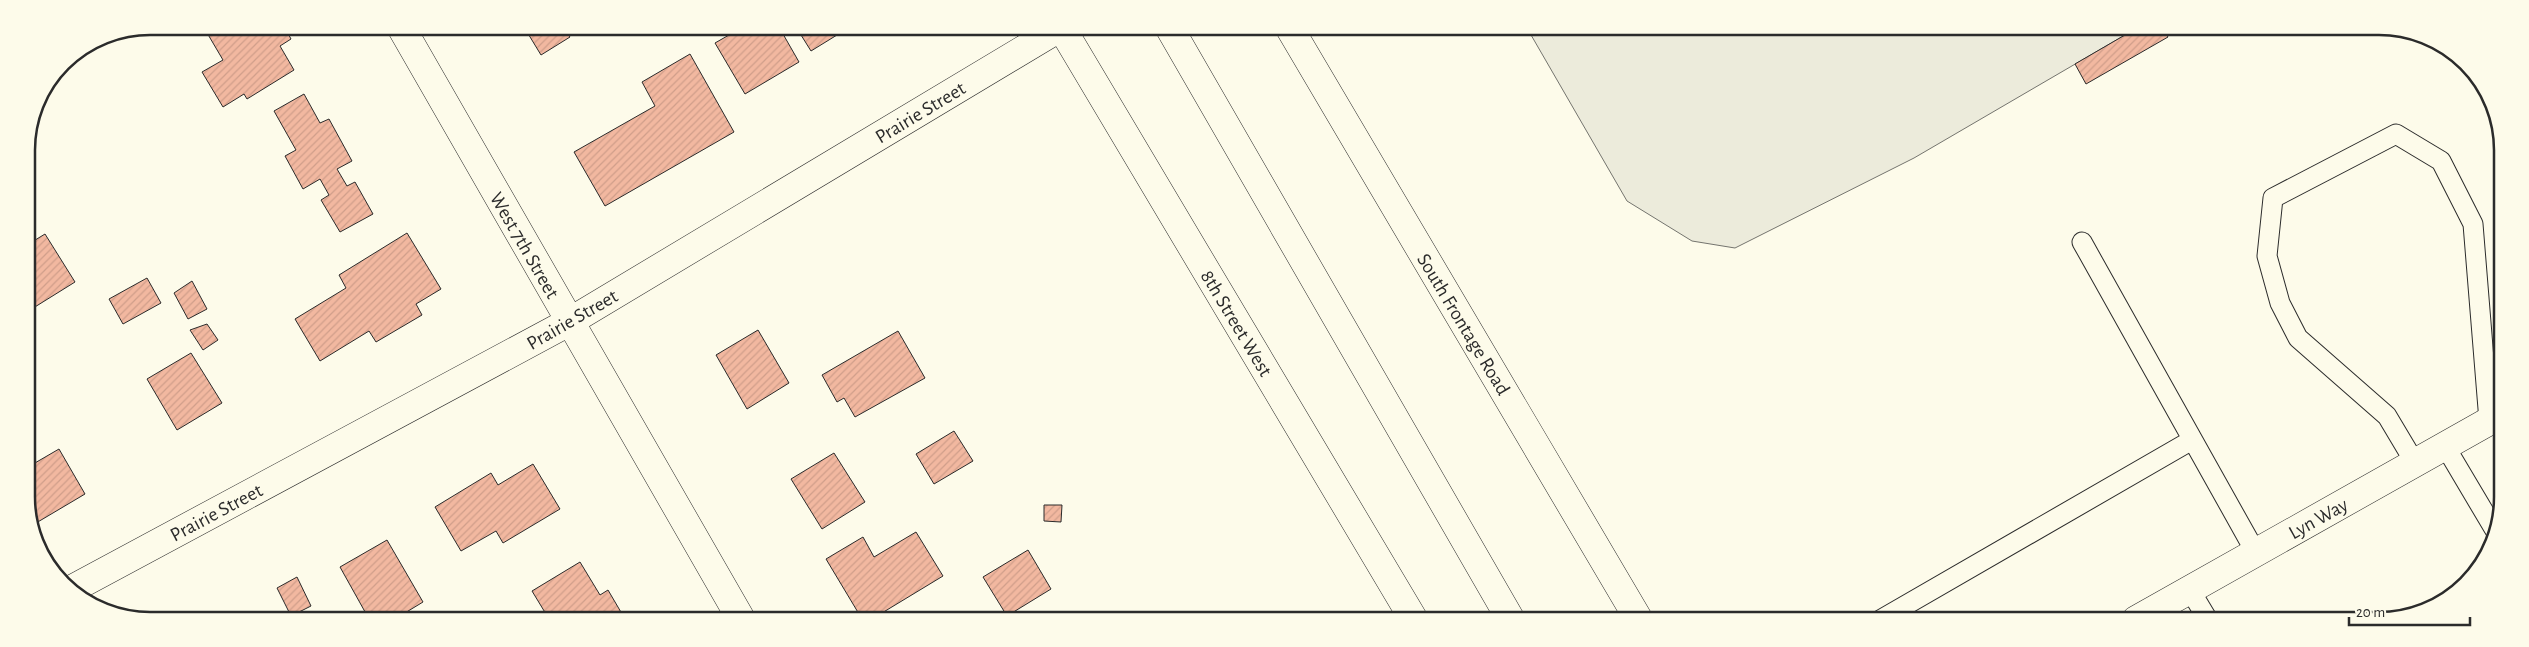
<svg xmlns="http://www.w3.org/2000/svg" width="2529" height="647" font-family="'Alegreya Sans',sans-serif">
<defs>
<pattern id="building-hatch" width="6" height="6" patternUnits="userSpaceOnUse" patternTransform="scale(1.25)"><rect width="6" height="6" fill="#f2b8a0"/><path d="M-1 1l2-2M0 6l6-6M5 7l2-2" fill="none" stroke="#d09e8a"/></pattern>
</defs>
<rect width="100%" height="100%" fill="#fdfbea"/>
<!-- garden -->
<path fill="#ecebdb" stroke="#74746e" d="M1527 28H2137L1914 158 1735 248 1692 241 1627 201Z"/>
<!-- building -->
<path fill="url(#building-hatch)" stroke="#2b2b2b" d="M203 26H284L291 39 280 46 294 70 247 99 244 94 223 107 202 72 223 60Z
M524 27H563L570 37 541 55Z
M743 27H779L799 62 745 94 715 43Z
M796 27H850L811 51Z
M2137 28H2163L2168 37 2086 84 2075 64Z
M690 54 734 132 605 206 574 152 655 106 642 82Z
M304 94 320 123 329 119 352 161 337 169 347 186 355 182 373 214 340 232 321 200 329 195 320 179 303 189 285 156 296 150 274 111Z
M407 233 441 289 416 304 422 315 376 342 369 331 320 361 295 319 346 288 339 275Z
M45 234 75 282 30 310 27 306V245Z
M147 278 161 303 123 324 109 299Z
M192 281 207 309 188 319 174 293Z
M207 324 218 340 203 350 190 330Z
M758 330 789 383 747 409 716 355Z
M898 331 925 378 855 417 844 398 837 402 822 375Z
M191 353 222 403 177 430 147 379Z
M954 431 973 461 934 484 916 454Z
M59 449 85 494 31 526 29 521 28 467Z
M834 453 865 502 822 529 791 479Z
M533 464 560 509 503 543 496 531 461 551 435 507 491 473 498 485Z
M1044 505H1062L1061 522 1044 521Z
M916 532 943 576 872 619H862L826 559 863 537 874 557Z
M387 540 423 602 395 619H369L340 567Z
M1028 550 1051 589 1007 616 983 577Z
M580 562 600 595 608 590 625 619H549L532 591Z
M297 577 311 606 291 616 277 588Z
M959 612 963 619H946Z"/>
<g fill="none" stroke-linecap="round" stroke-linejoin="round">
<!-- lane casing -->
<g stroke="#2b2b2b" stroke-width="21">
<path id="lane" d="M2082 242 2256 553
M2445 446 2496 532
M2415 463 2387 416 2298 338 2280 303 2267 256 2273 198 2396 134 2441 161 2473 224 2489 421
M2190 590 2208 620
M1880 620 2192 440"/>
</g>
<!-- street casing -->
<g stroke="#2b2b2b" stroke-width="29">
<path id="street" d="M401 27 741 619
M1289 27 1639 620
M72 589 569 322 1061 27
M2136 620 2500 415"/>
</g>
<!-- highway casing -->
<g stroke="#2b2b2b" stroke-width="29">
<path id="highway" d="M1061 27 1414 620
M1169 27 1511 620"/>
</g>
<!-- lane -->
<use href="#lane" stroke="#fdfbea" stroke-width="19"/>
<!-- street -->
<use href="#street" stroke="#fdfbea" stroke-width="28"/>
<!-- highway -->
<use href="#highway" stroke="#fdfbea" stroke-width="28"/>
</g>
<g text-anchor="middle" stroke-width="4" stroke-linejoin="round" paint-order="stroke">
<!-- street labels -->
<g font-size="20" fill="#2b2b2b" stroke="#fdfbea">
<text transform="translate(920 112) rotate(-31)" y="7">Prairie Street</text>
<text transform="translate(525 245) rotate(60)" y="7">West 7th Street</text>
<text transform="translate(572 319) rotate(-30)" y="7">Prairie Street</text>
<text transform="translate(1237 323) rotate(59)" y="7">8th Street West</text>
<text transform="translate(1464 324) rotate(59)" y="7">South Frontage Road</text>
<text transform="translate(216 512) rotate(-28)" y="7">Prairie Street</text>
<text transform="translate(2318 518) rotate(-29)" y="7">Lyn Way</text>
</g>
</g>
<!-- crop -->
<path d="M0 0H2529V647H0ZM150 35H2379A115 115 0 0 1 2494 150V497A115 115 0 0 1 2379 612H150A115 115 0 0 1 35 497V150A115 115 0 0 1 150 35Z" fill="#fdfbea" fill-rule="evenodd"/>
<path fill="none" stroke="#2b2b2b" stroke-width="2.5" d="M150 35H2379A115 115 0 0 1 2494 150V497A115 115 0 0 1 2379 612H150A115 115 0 0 1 35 497V150A115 115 0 0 1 150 35Z"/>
<!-- scale -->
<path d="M2349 617v8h121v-8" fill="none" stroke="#2b2b2b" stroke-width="2.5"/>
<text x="2356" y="617" font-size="15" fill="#2b2b2b" stroke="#fdfbea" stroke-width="4" paint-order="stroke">20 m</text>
</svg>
